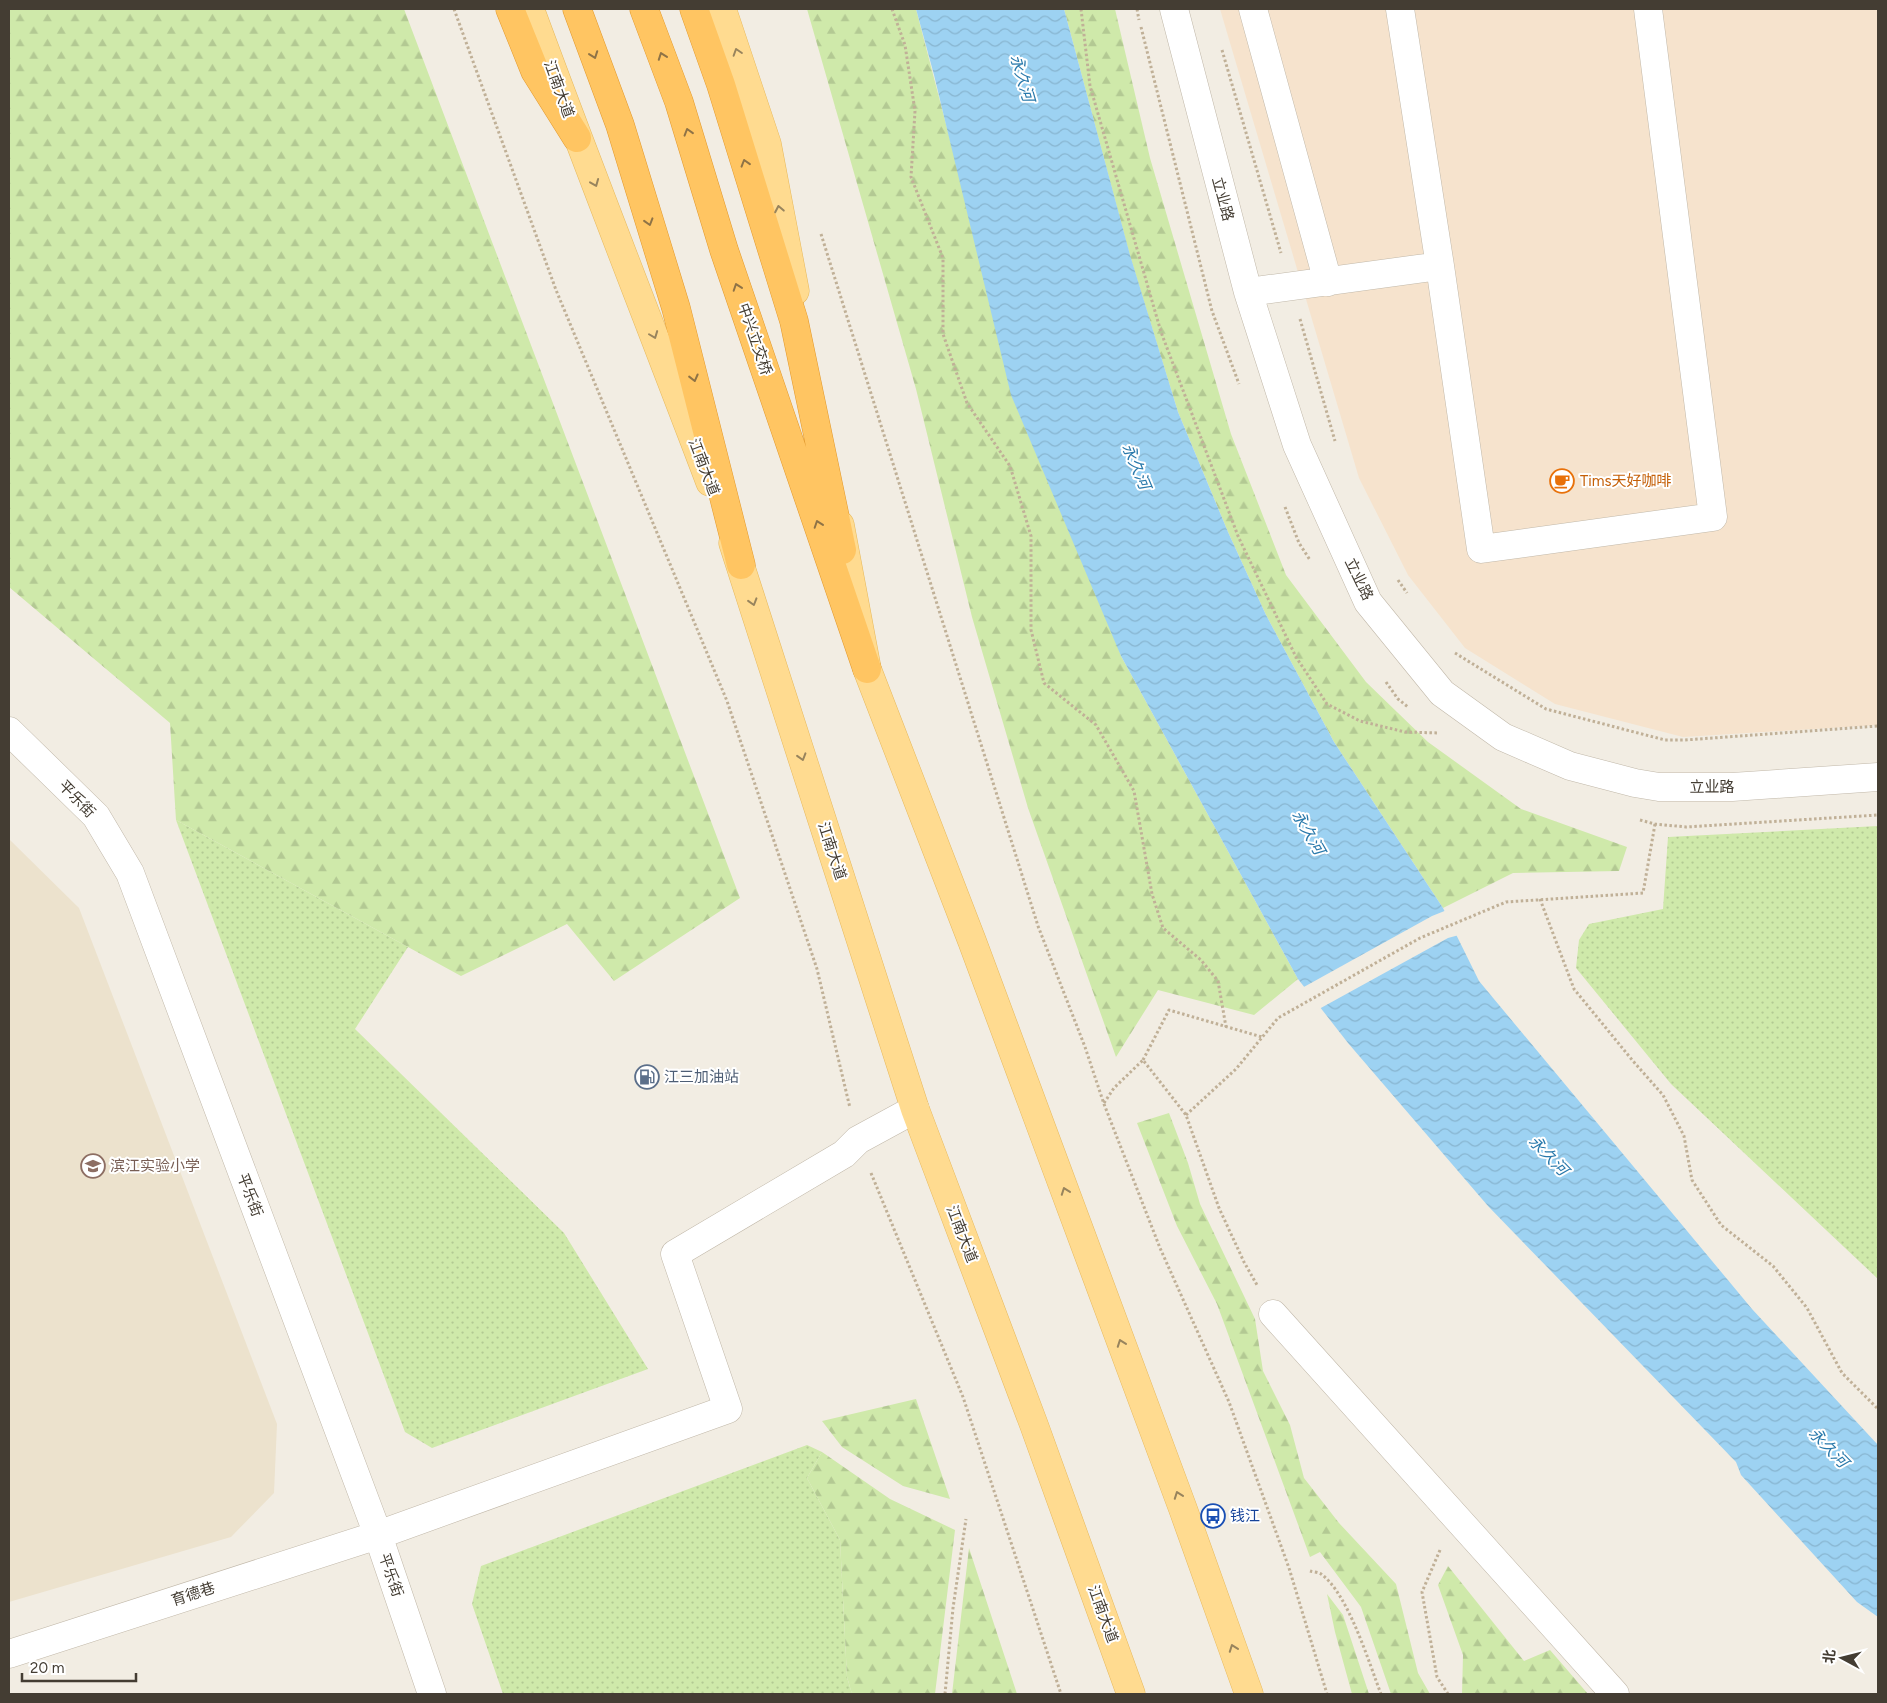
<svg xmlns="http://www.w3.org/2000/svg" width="1887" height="1703" font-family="Figtree,'Noto Sans SC',sans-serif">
<defs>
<pattern id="grass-dots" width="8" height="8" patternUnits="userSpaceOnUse" patternTransform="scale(1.25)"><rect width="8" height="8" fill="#cfe9aa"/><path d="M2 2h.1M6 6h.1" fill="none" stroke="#b3c993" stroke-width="1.8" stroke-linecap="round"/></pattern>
<pattern id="forest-firs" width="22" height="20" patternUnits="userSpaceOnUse" patternTransform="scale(1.25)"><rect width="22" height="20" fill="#cfe9aa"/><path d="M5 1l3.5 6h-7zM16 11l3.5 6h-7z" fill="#b3c993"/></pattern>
<pattern id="water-waves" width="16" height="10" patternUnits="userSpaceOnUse" patternTransform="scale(1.25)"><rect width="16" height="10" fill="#9dd2f2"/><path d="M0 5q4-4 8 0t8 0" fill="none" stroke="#88b5d0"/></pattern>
</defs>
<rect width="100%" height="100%" fill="#f2ede3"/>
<!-- commercial -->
<path fill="#f6e3cd" d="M1220 9H1878V725L1683 737 1555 704 1465 648 1408 575 1359 478Z"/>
<!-- education -->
<path fill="#ece2cd" d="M9 839 79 908 277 1424 274 1493 231 1537 9 1602Z"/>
<!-- grass -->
<path fill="url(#grass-dots)" d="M176 820 408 947 355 1029 564 1233 648 1369 432 1448 405 1432Z
M1878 826V1279L1671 1084 1576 968 1579 940 1589 924 1663 909 1668 837Z
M807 1445 822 1452 807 1478 840 1540 847 1677 852 1694H503L472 1604 481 1566Z"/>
<!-- forest -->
<path fill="url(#forest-firs)" d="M9 9H404L740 898 614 981 567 924 461 976 176 820 170 723 9 587Z
M807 9H916L953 151 1121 656 1298 979 1254 1015 1158 990 1116 1057 1028 808 972 617 916 389Z
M1064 9H1115L1150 158 1231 434 1286 575 1366 682 1428 742 1521 809 1627 847 1619 871 1513 873 1443 908 1334 742 1266 615 1228 532 1178 412 1130 256Z
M1169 1113 1188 1163 1200 1204 1255 1319 1263 1371 1290 1425 1304 1478 1339 1523 1396 1584 1418 1673 1430 1694H1391L1361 1607 1320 1552 1310 1557 1217 1304 1177 1226 1137 1123Z
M916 1399 950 1499 903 1486 842 1447 822 1421Z
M822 1452 890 1499 955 1530 935 1694H852L847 1677 840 1540 807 1478Z
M969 1548 1017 1694H952Z
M1448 1566 1524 1661 1550 1650 1588 1694H1462L1463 1655 1438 1585Z
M1327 1594 1343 1615 1369 1694H1352L1335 1632Z"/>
<!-- water -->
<path fill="url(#water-waves)" d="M916 9H1064L1130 255 1178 412 1228 532 1266 615 1334 742 1443 908 1479 981 1752 1309 1878 1445V1617L1857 1602 1741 1475 1736 1462 1488 1206 1348 1043 1298 979 1121 656 1011 395 934 75Z"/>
<!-- pier -->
<path fill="#f2ede3" d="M1447 910 1459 935 1448 938 1319 1009 1302 988 1432 916Z"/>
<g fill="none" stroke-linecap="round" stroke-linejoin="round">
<!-- minor casing -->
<g stroke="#c1b8a9" stroke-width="29">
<path id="minor" d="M1174 9 1248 292 1297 445 1368 602 1442 693 1503 737 1570 766 1635 783 1659 787H1732L1878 777
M1253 9 1328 282
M1400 9 1440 266 1481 549 1713 517 1648 9
M1248 292 1440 266
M9 731 96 816 130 873 378 1535 432 1694
M1273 1314 1615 1694
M9 1654 378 1535 728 1409 675 1254 844 1154 858 1140 915 1109"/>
</g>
<!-- major casing -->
<g stroke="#e7b95d" stroke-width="29">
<path id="major" d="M530 9C588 167 650 324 710 482
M722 9 767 144 795 291
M840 525 867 669 972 941 1183 1509 1249 1694
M733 543 915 1109 1034 1425 1131 1694"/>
</g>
<!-- highway casing -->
<g stroke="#e2992e" stroke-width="29">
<path id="highway" d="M510 9 535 71 577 138
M577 9 620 125 676 308 741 565
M644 9 679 102 724 250 867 669
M694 9 721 85 794 321 842 550"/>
</g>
<!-- path -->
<path stroke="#c0b097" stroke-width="3" stroke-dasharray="2.5 2.5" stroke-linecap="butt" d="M454 9 556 290 727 701 817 969 850 1108
M892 9 905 45 915 111 911 177 943 258V334L967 403 1010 466 1031 536V630L1044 683 1096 725 1134 791 1152 894 1163 928 1201 960 1218 981 1226 1027
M1081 9 1090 86 1161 332 1238 536 1296 657 1327 704 1360 721 1405 732 1439 733
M1137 9 1139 20
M1141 27 1212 311 1239 384
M1222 50 1281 253
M821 234 1038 926 1085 1047 1104 1104 1160 1248 1229 1402 1289 1568 1327 1694
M1300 319 1335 441
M1285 507 1299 543 1310 560
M1398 580 1407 593
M1455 653 1546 709 1665 740H1685L1878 726
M1386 682 1398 699 1408 707
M1640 820 1655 824 1686 827 1878 815
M1540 899 1574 989 1633 1061 1663 1095 1684 1136 1692 1180 1721 1225 1773 1266 1807 1308 1842 1373 1878 1409
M1143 1060 1169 1010 1262 1037
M1104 1103 1114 1088 1143 1060 1186 1115 1219 1208 1244 1262 1257 1285
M1186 1115 1236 1069 1278 1018 1420 938 1506 902 1643 893 1655 824
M871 1173 963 1397 1061 1694
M1440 1550 1422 1592 1437 1677 1448 1694
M1310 1571C1313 1572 1318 1572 1321 1574 1348 1593 1369 1663 1381 1694
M945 1694 953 1608 966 1519"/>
<!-- minor -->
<use href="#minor" stroke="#fff" stroke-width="28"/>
<!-- major -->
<use href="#major" stroke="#ffdb90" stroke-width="28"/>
<!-- highway -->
<use href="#highway" stroke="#ffc562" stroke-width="28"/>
</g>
<!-- one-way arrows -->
<defs><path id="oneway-chevron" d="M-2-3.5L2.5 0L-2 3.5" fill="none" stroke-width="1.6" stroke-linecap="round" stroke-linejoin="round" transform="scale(1.25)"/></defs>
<g stroke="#98845d">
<use href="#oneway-chevron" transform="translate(737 52) rotate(-108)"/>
<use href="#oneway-chevron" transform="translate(595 183) rotate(68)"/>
<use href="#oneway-chevron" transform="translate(779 209) rotate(-101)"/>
<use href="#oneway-chevron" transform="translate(654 335) rotate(69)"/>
<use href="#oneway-chevron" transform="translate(753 602) rotate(73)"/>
<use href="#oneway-chevron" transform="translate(802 757) rotate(73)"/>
<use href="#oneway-chevron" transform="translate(1065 1191) rotate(-110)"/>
<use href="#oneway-chevron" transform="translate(1121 1343) rotate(-110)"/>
<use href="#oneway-chevron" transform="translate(1178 1495) rotate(-110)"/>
<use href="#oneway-chevron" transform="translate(1233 1648) rotate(-110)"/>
</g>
<g stroke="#8f7346">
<use href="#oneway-chevron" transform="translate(594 55) rotate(70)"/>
<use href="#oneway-chevron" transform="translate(662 56) rotate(-110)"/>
<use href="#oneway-chevron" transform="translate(688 132) rotate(-107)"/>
<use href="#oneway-chevron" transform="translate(745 163) rotate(-107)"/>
<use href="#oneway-chevron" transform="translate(649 222) rotate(73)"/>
<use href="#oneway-chevron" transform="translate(737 287) rotate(-109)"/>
<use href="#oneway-chevron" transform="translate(694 378) rotate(76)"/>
<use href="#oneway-chevron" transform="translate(818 524) rotate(-109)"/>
</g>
<!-- icons -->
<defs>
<g id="cafe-ring" transform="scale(1.25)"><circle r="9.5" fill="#fff" stroke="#e8710a" stroke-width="1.5"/><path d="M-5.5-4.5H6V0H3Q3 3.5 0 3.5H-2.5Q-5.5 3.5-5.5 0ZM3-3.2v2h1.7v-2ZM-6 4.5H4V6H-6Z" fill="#e8710a"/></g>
<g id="fuel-ring" transform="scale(1.25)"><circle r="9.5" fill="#fff" stroke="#5c6f8a" stroke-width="1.5"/><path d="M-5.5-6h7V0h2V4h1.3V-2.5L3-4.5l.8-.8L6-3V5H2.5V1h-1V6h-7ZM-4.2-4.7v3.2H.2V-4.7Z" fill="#5c6f8a"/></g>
<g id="school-ring" transform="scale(1.25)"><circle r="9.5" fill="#fff" stroke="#8d6e63" stroke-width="1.5"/><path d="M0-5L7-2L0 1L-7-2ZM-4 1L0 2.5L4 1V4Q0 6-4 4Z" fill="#8d6e63"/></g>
<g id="bus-ring" transform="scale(1.25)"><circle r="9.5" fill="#fff" stroke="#1a4fb4" stroke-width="1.5"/><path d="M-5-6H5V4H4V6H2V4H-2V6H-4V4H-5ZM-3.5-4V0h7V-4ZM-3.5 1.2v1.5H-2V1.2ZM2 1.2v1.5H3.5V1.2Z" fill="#1a4fb4"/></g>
</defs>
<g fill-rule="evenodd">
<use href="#cafe-ring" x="1562" y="481"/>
<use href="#fuel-ring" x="647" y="1077"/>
<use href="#school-ring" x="93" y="1166"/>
<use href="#bus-ring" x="1213" y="1516"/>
</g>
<g text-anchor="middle" stroke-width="4" stroke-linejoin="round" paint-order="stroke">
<!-- street labels -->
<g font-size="15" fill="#443d33" stroke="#fff">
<text transform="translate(559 89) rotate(70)" y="5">江南大道</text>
<text transform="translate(1223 199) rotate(75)" y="5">立业路</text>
<text transform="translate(755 339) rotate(71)" y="5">中兴立交桥</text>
<text transform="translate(704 467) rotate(69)" y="5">江南大道</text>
<text transform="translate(1359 579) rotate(64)" y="5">立业路</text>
<text x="1712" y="792">立业路</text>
<text transform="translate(77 799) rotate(46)" y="5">平乐街</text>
<text transform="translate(832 851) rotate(72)" y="5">江南大道</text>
<text transform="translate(250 1195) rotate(69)" y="5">平乐街</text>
<text transform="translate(962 1234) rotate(69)" y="5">江南大道</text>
<text transform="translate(391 1575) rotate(71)" y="5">平乐街</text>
<text transform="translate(193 1594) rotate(-18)" y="5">育德巷</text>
<text transform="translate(1103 1614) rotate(70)" y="5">江南大道</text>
</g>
<!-- food labels -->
<g font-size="15" fill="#c56008" stroke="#fff" text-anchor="start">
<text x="1580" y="486">Tims天好咖啡</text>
</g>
<!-- service labels -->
<g font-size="15" fill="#4e5e75" stroke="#fff" text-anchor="start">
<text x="664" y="1082">江三加油站</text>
</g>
<!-- education labels -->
<g font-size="15" fill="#785e54" stroke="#fff" text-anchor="start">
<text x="110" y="1171">滨江实验小学</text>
</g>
<!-- transit labels -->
<g font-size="15" fill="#164399" stroke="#fff" text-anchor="start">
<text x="1230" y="1521">钱江</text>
</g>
<!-- water labels -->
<g font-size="16" font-style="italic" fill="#2979ab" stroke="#fff">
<text transform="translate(1023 78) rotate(74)" y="6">永久河</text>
<text transform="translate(1137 466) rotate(67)" y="6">永久河</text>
<text transform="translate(1309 832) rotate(60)" y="6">永久河</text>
<text transform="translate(1549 1155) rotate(46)" y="6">永久河</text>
<text transform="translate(1829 1447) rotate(46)" y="6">永久河</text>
</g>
</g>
<!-- border -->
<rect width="1887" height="1703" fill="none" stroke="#443d33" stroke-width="20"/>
<!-- north arrow -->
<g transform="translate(1842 1658) rotate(277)" stroke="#ffffff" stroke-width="4" paint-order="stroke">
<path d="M0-4L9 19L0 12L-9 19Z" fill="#443d33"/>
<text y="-8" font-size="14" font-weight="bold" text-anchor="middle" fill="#443d33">北</text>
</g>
<!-- scale -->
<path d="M22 1673v8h114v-8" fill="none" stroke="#443d33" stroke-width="2.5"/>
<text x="30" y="1673" font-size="15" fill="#443d33" stroke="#ffffff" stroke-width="4" paint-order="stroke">20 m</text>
</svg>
